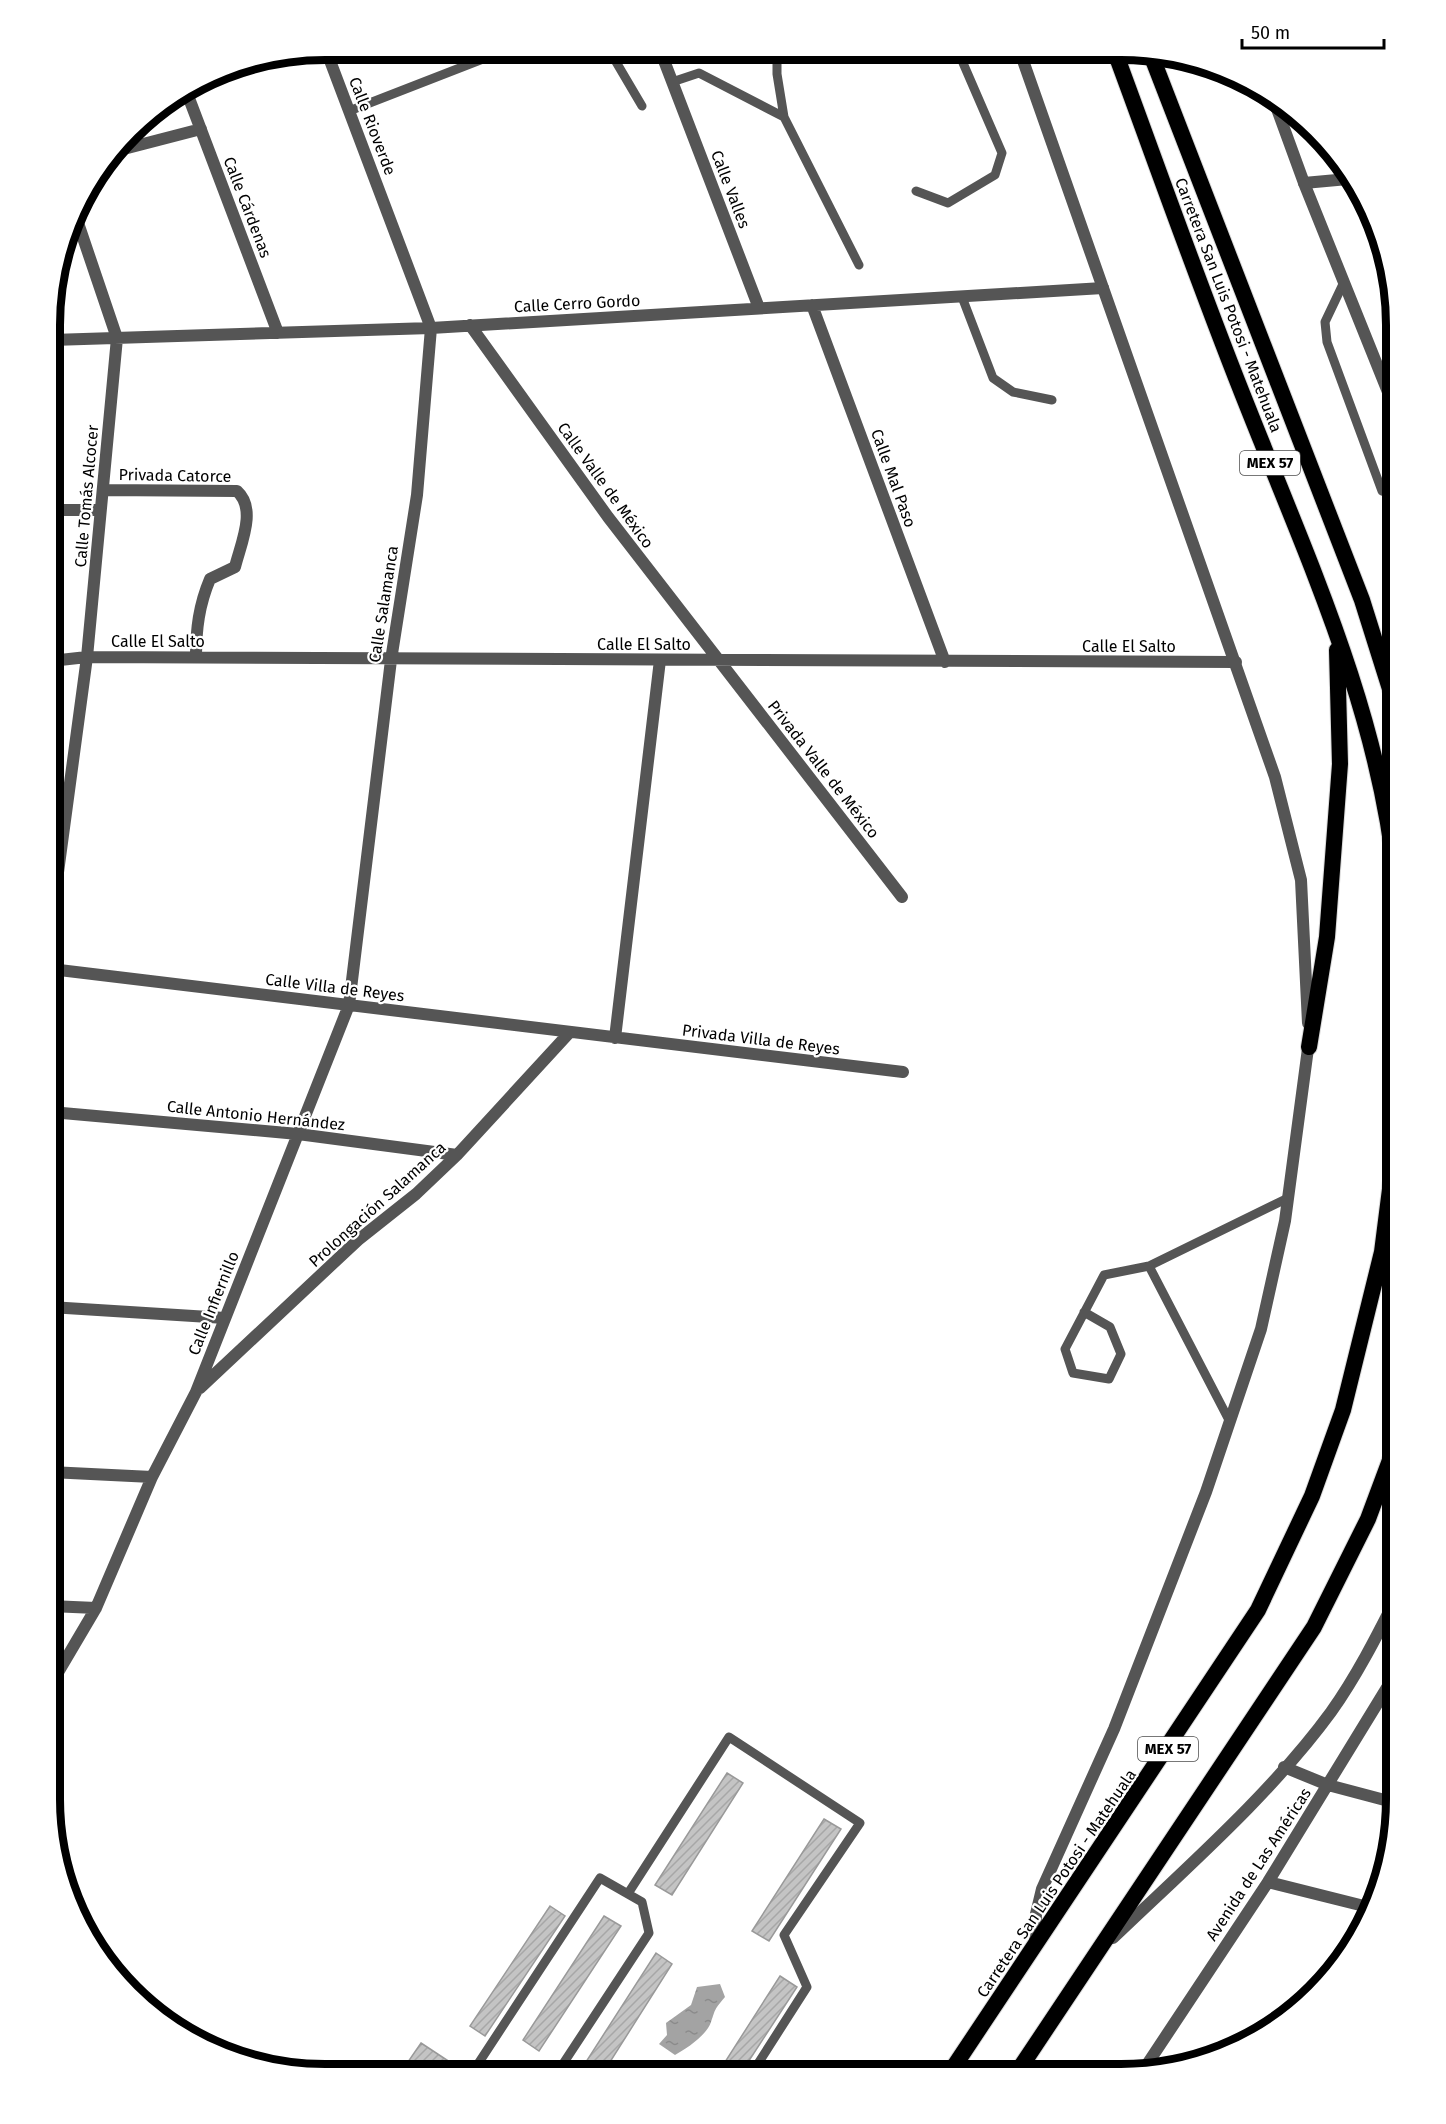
<svg xmlns="http://www.w3.org/2000/svg" width="1446" height="2124" font-family="'Fira Sans',sans-serif">
<defs>
<pattern id="water-ripples" width="26" height="14" patternUnits="userSpaceOnUse" patternTransform="scale(1.5)"><rect width="26" height="14" fill="#a3a3a3"/><path d="M2 4q2-2 4 0t4 0M15 11q2-2 4 0t4 0" fill="none" stroke="#8b8b8b"/></pattern>
<pattern id="building-hatch" width="6" height="6" patternUnits="userSpaceOnUse" patternTransform="scale(1.5)"><rect width="6" height="6" fill="#c4c4c4"/><path d="M-1 1l2-2M0 6l6-6M5 7l2-2" fill="none" stroke="#a7a7a7"/></pattern>
</defs>
<rect width="100%" height="100%" fill="#fff"/>
<!-- water -->
<path fill="url(#water-ripples)" d="M720 1984 725 1997C714 2010 716 2008 711 2022 707 2035 686 2049 675 2055L659 2044 667 2035 666 2023 691 2005 697 1987Z"/>
<!-- building -->
<path fill="url(#building-hatch)" stroke="#999" stroke-width="1.5" d="M727 1773 743 1783 672 1895 655 1885Z
M824 1819 841 1829 769 1941 752 1931Z
M550 1906 565 1916 485 2036 470 2026Z
M604 1916 621 1926 539 2051 523 2040Z
M656 1953 672 1964 603 2073H596L584 2065Z
M780 1976 797 1987 741 2073H718Z
M421 2043 465 2072V2073L401 2072Z"/>
<g fill="none" stroke-linecap="round" stroke-linejoin="round">
<!-- trunk casing -->
<g stroke="#dbdbdb" stroke-width="18">
<path id="trunk" d="M1115 52C1159 171 1201 291 1248 408 1309 562 1380 715 1396 882
M1150 52 1362 600 1396 708
M1309 1047 1327 937 1340 764 1337 650
M949 2074 1258 1610 1312 1496 1343 1410 1382 1252 1396 1142
M1016 2074 1314 1627 1368 1519 1396 1444"/>
</g>
<!-- service -->
<path stroke="#555" stroke-width="9" d="M609 50 642 106
M777 51V74L784 117
M672 82 699 73 784 117 859 265
M349 111 506 50
M916 191 948 203 995 175 1002 153 960 56 963 51
M1344 282 1325 322 1327 342 1382 491 1396 496
M962 297 993 378 1013 392 1052 400
M1084 1312 1110 1327 1121 1354 1109 1379 1073 1373 1065 1349 1104 1275 1149 1266
M1230 1422 1149 1266 1288 1198
M629 1892 729 1737 860 1823 784 1935 807 1987 752 2073
M472 2073 600 1878 642 1902 649 1933 557 2073"/>
<!-- minor -->
<path stroke="#555" stroke-width="12" d="M660 50 759 308
M187 93 278 333
M116 151 201 129
M1304 183 1348 179
M812 305 945 662
M470 325 608 517 902 897
M52 340 431 328 1103 288
M103 490 237 491C257 509 241 543 235 567L210 579C199 605 196 629 196 657
M52 510H100
M51 661 87 657 1236 662
M51 969 903 1072
M51 976 54 902 87 657 117 338 76 217
M615 1038 660 660
M51 1112 298 1134 457 1155
M50 1307 225 1318
M200 1388 358 1240 416 1194 457 1155 570 1032
M50 1472 152 1477
M50 1606 96 1608
M50 1686 96 1608 152 1477 196 1392 349 1005 391 660 417 495 431 328 326 50
M1284 1767 1328 1785 1396 1803
M1268 1882 1372 1908
M1341 1963 1370 1907
M1144 2069 1268 1882 1396 1673"/>
<!-- tertiary -->
<path stroke="#555" stroke-width="12" d="M1020 52 1275 777 1301 880 1308 1023
M1273 98 1304 183 1396 412
M1113 1938C1186 1868 1271 1794 1331 1712 1356 1677 1377 1636 1396 1598
M1035 1945 1036 1914 1042 1889 1114 1729 1206 1492 1261 1329 1285 1221 1309 1041"/>
<!-- trunk -->
<use href="#trunk" stroke="#000" stroke-width="16"/>
</g>
<g text-anchor="middle" stroke-width="4.5" stroke-linejoin="round" paint-order="stroke">
<!-- shield labels -->
<g fill="#fff" stroke="#4c4c4c" stroke-width="1.5">
<rect x="1240" y="451" width="60" height="24" rx="4.5"/>
<rect x="1138" y="1737" width="60" height="24" rx="4.5"/>
</g>
<g font-size="15" font-weight="bold" fill="#000">
<text x="1270" y="468">MEX 57</text>
<text x="1168" y="1754">MEX 57</text>
</g>
<!-- street labels -->
<g font-size="16" fill="#000" stroke="#fff">
<text transform="translate(373 126) rotate(69)" y="6">Calle Rioverde</text>
<text transform="translate(731 189) rotate(69)" y="6">Calle Valles</text>
<text transform="translate(248 207) rotate(69)" y="6">Calle Cárdenas</text>
<text transform="translate(577 303) rotate(-3)" y="6">Calle Cerro Gordo</text>
<text transform="translate(1229 305) rotate(69)" y="6">Carretera San Luis Potosi - Matehuala</text>
<text transform="translate(175 475) rotate(1)" y="6">Privada Catorce</text>
<text transform="translate(894 478) rotate(70)" y="6">Calle Mal Paso</text>
<text transform="translate(606 485) rotate(54)" y="6">Calle Valle de México</text>
<text transform="translate(86 496) rotate(-85)" y="6">Calle Tomás Alcocer</text>
<text transform="translate(383 604) rotate(-81)" y="6">Calle Salamanca</text>
<text x="158" y="647">Calle El Salto</text>
<text x="644" y="650">Calle El Salto</text>
<text x="1129" y="652">Calle El Salto</text>
<text transform="translate(824 769) rotate(52)" y="6">Privada Valle de México</text>
<text transform="translate(335 987) rotate(7)" y="6">Calle Villa de Reyes</text>
<text transform="translate(761 1039) rotate(7)" y="6">Privada Villa de Reyes</text>
<text transform="translate(256 1115) rotate(6)" y="6">Calle Antonio Hernández</text>
<text transform="translate(377 1204) rotate(-42)" y="6">Prolongación Salamanca</text>
<text transform="translate(213 1303) rotate(-68)" y="6">Calle Infiernillo</text>
<text transform="translate(1258 1864) rotate(-57)" y="6">Avenida de Las Américas</text>
<text transform="translate(1056 1883) rotate(-56)" y="6">Carretera San Luis Potosi - Matehuala</text>
</g>
</g>
<!-- crop -->
<path d="M0 0H1446V2124H0ZM325 60H1121A265 265 0 0 1 1386 325V1799A265 265 0 0 1 1121 2064H325A265 265 0 0 1 60 1799V325A265 265 0 0 1 325 60Z" fill="#fff" fill-rule="evenodd"/>
<path fill="none" stroke="#000" stroke-width="8" d="M325 60H1121A265 265 0 0 1 1386 325V1799A265 265 0 0 1 1121 2064H325A265 265 0 0 1 60 1799V325A265 265 0 0 1 325 60Z"/>
<!-- scale -->
<path d="M1242 39v9h142v-9" fill="none" stroke="#000000" stroke-width="3"/>
<text x="1251" y="39" font-size="18" fill="#000000" stroke="#ffffff" stroke-width="4.5" paint-order="stroke">50 m</text>
</svg>
